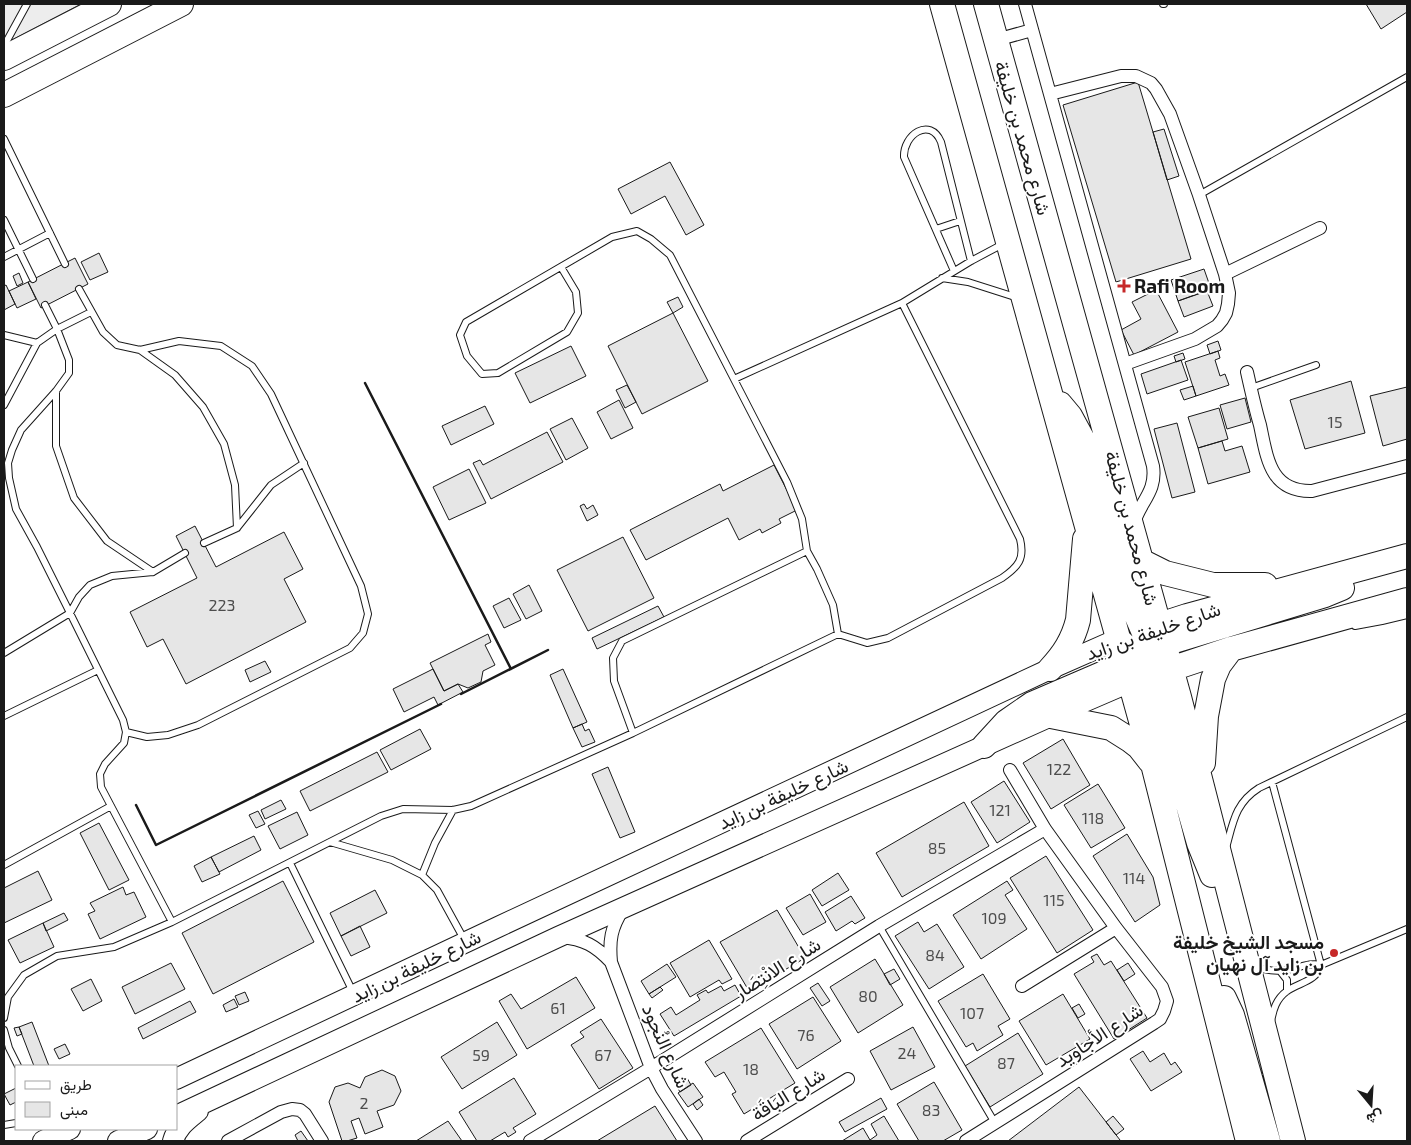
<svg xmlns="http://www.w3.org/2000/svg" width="1411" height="1145" font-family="'Exo 2',Vazirmatn,sans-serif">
<rect width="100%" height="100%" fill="#fff"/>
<!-- built -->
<path fill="#ededed" stroke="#6a6a6a" d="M4 4H81L4 44Z"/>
<!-- building -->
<path fill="#e6e6e6" stroke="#1a1a1a" d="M1366 4H1407V12L1381 29Z
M1138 82 1191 259 1116 282 1063 105Z
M1164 129 1179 176 1167 180 1153 132Z
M670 162 704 225 686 235 665 196 631 214 618 189Z
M99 253 108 272 90 280 81 262Z
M75 258 88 284 41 308 28 282Z
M1204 269 1211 289 1178 301 1171 280Z
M19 273 23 283 17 286 13 276Z
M28 282 36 299 17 308 9 291Z
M6 285 15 304 4 310V286Z
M1156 290 1178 332 1134 355 1121 330 1141 319 1132 302Z
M1207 291 1213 306 1184 317 1178 301Z
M678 297 683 307 673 313 667 302Z
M673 313 708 381 642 414 608 346Z
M1218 341 1221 350 1210 354 1207 345Z
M571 346 586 376 530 403 515 373Z
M1218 351 1220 358 1215 360 1220 376 1225 374 1229 385 1196 396 1185 362Z
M1183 353 1185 359 1176 362 1174 356Z
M1181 360 1188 380 1147 394 1141 374Z
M1351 381 1365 433 1305 449 1290 400Z
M627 385 636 402 625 408 616 390Z
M1193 386 1196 396 1184 400 1180 390Z
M1407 387V439L1383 446 1370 396Z
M1245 398 1251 422 1227 429 1220 405Z
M619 400 633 428 611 439 597 412Z
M485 406 494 424 451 445 442 426Z
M1219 408 1228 439 1198 448 1188 417Z
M572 418 588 448 566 460 550 429Z
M1177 423 1195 492 1172 498 1154 429Z
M547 432 563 462 491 499 473 463 480 460 483 465Z
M1222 441 1225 451 1242 446 1250 472 1208 484 1198 448Z
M774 465 797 510 779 519 781 523 762 533 760 529 739 540 728 518 646 560 630 530 720 484 723 491Z
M469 469 486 503 449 520 433 487Z
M584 504 587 509 593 505 598 515 587 521 580 506Z
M195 526 216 567 284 532 303 569 284 579 306 622 186 684 163 639 147 647 130 612 197 578 176 536Z
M623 537 654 598 588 631 557 570Z
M529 585 542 611 526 619 513 594Z
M509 598 521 620 504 628 493 606Z
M658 606 664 617 597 649 592 638Z
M488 634 491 642 485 645 495 665 483 671 481 682 468 688 458 684 444 691 430 663Z
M265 661 271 672 250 682 245 670Z
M433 669 444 691 458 684 463 692 438 705 434 697 404 712 393 689Z
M563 669 587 722 573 728 550 675Z
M582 724 585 731 589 729 595 742 582 747 573 728Z
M420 729 431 749 391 770 380 750Z
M1063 739 1090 785 1051 809 1023 763Z
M377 752 388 772 310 811 300 791Z
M608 767 635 832 620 838 592 774Z
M1004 781 1030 822 997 843 971 802Z
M1098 784 1125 828 1091 848 1064 805Z
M281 800 286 809 265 819 261 810Z
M964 802 989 846 902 897 876 853Z
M258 811 265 824 256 828 249 815Z
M297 812 308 835 280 849 268 826Z
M99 823 129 880 109 890 80 833Z
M1127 834 1153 877 1160 905 1135 922 1093 856Z
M254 836 261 850 219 872 211 857Z
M1046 856 1093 930 1057 953 1010 878Z
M211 857 220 874 202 882 194 866Z
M38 871 52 900 4 923V888Z
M838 873 849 890 822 906 812 890Z
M283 881 314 942 213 994 182 933Z
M1007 881 1013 890 1005 895 1027 929 981 959 953 915Z
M123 887 126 895 134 892 146 917 100 939 88 914 95 911 90 903Z
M375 890 387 913 341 936 330 913Z
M810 894 826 922 803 935 786 908Z
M851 896 865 918 855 924 852 921 836 931 825 912Z
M777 910 805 958 749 991 720 942Z
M64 913 68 920 46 931 43 923Z
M918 922 924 932 937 924 964 967 929 989 895 936Z
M43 923 54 947 20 963 8 940Z
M360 926 370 947 351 956 341 936Z
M709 940 732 979 722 984 719 980 690 997 670 963Z
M1097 954 1104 965 1111 961 1147 1018 1114 1039 1074 974 1094 962 1091 957Z
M875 959 903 1005 858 1033 830 987Z
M171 963 185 989 135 1014 122 987Z
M1128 963 1135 974 1124 981 1117 970Z
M667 964 676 977 649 994 641 981Z
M894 969 900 979 890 985 884 974Z
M983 974 1010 1019 998 1026 1003 1035 977 1051 973 1043 966 1047 938 1001Z
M576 977 595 1008 527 1049 499 1001 511 994 521 1009Z
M91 979 102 1001 83 1011 71 989Z
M818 983 830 1001 822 1006 810 988Z
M735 985 741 996 674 1036 660 1014 671 1007 676 1015 700 1000 697 995 706 990 708 993 721 986 724 991Z
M660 987 663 990 652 998 649 994Z
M245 992 249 1001 239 1005 235 996Z
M1063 994 1090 1039 1046 1065 1019 1021Z
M813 997 841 1041 797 1069 769 1024Z
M234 999 238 1007 226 1012 223 1005Z
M190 1001 196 1012 143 1039 138 1028Z
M1079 1004 1085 1014 1078 1018 1072 1008Z
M601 1019 633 1068 599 1089 571 1045 584 1037 580 1032Z
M32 1022 49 1066H34L19 1027Z
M497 1022 517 1055 462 1089 441 1057Z
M19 1027 22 1034 17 1036 14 1028Z
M913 1027 935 1067 891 1090 870 1051Z
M761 1028 795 1083 744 1114 732 1094 736 1092 724 1072 715 1077 705 1062Z
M1018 1033 1043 1074 990 1107 965 1066Z
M65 1044 70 1054 59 1059 54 1049Z
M1143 1051 1150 1062 1164 1053 1171 1065 1175 1062 1182 1072 1151 1091 1130 1059Z
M382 1070 395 1076 401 1091 394 1105 377 1111 383 1127 365 1134 359 1118 351 1121 357 1138 347 1141H342L329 1102 335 1087 348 1083 360 1088 365 1077Z
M514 1078 536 1114 513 1128 516 1132 508 1137 505 1132 490 1141H477L459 1112Z
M687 1078 691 1085 680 1092 676 1085Z
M934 1082 962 1130 943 1141H919L897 1104Z
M693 1083 703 1097 688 1107 678 1093Z
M1079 1087 1120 1140 1118 1141H1008Z
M16 1088V1102L10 1105 4 1094Z
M881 1098 887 1109 845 1132 839 1122Z
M699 1099 703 1105 697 1110 693 1104Z
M655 1106 677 1141H597Z
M884 1116 899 1141H842L863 1128 870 1140 877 1135 871 1124Z
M1113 1116 1124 1129 1116 1135 1106 1122Z
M448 1121 462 1141H416Z
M301 1131 308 1141H298L295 1135Z"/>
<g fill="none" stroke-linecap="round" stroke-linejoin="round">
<!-- lane casing -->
<g stroke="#1a1a1a" stroke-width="8">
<path id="lane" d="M1163 4H1164
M4 46 27 4
M4 139 65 264
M1199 195 1407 77
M4 220 33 279
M936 229 960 221
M4 257 50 233
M561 267 576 292 578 313 567 332 498 373 482 374 467 356 460 335 466 322 612 237 637 231 651 239 670 255 787 482 802 519 807 551 817 569 833 605 838 634
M954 271 904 157C903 135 930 116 941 142L971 261
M942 278 968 282 1018 298
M79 289 103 332 117 345 140 350 179 341 221 346 252 366 271 394 361 586 368 614 363 633 350 648 198 725 168 735 147 737 126 732
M45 305 57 329 69 360V373L56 391 21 430 12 450 8 463 9 478 16 509 37 547 70 613 123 720 126 732 124 743 105 764 100 774 101 787 172 922
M4 335 37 343
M140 350 175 375 203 407 224 444 235 485 237 528
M734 379 902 303 971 261 1003 244
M1251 388 1316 365
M56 391V446L74 498 107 541 153 572
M4 405 37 343 57 329 91 312
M204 543 237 528 271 485 304 463
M1355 626 1382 621 1407 615
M4 653 70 613 79 597 90 585 112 576 153 572 185 553
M4 716 98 670
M633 733 614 681 613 658 622 641 807 551
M330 842 392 860 422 875 437 890 465 941
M1226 848C1233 823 1235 803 1259 788L1407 717
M290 863 353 992
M4 865 111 806
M422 875 435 843 453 810
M879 926 995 1123
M1255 967C1265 970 1276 972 1286 970 1299 968 1309 962 1321 965L1407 929
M1280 971 1287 980V991
M4 1018 8 997 24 975 57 956 114 947 172 922 381 816 403 809 453 810 471 806 633 733 838 634 867 643 888 638 1002 578C1018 567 1025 559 1020 539L902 303
M1271 1022C1273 1010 1276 999 1287 991 1300 982 1316 982 1321 965L1272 782
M4 1030 9 1048 18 1066
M4 1125 16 1123"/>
</g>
<!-- street casing -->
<g stroke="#1a1a1a" stroke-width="14">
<path id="street" d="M1025 4 1153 466C1157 493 1139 502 1133 526
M996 40 1032 30
M1050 94 1121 76H1136L1151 83 1156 89 1170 114 1199 195 1225 274 1229 293 1228 304 1226 313 1222 320 1217 326 1195 339 1125 364
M1225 274 1320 228
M1247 372C1251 390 1255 408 1260 425 1267 458 1270 492 1312 491L1407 466
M623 909C611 928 609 940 611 962L651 1068 662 1089 696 1141
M561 937C584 939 596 946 611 962
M1022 986 1116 928
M228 1141 281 1112 292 1109 300 1110 305 1114 322 1141
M530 1141 651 1068 879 926 1045 829
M747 1141 848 1079
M966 1141 1154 1023 1160 1019 1164 1011 1167 1001 1162 987 1116 928 1045 829 1010 770"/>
</g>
<!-- primary casing -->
<g stroke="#1a1a1a" stroke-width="22">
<path id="primary" d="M176 1079 498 927 1050 669 1118 639
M176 1116 558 937 1051 716 1130 682
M43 1141 70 1129
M118 1141 147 1129
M173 1141C177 1127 187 1120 198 1111"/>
</g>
<!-- highway casing -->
<g stroke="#1a1a1a" stroke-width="26">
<path id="highway" d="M942 4 1153 764 1248 1141
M986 4 1179 697 1293 1141
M4 58 109 4
M4 95 181 4
M1060 404 1070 416 1083 440 1131 603 1148 642 1164 662
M1141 561 1165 573 1213 585H1265
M1144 630 1187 616 1407 556
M1119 640 1143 664 1151 676 1199 843 1212 875
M1153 654 1164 644 1325 595 1342 588
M1050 669C1064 654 1073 640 1078 620L1085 539
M1156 674 1231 649 1407 600
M1051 716 1111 728 1130 740 1139 747 1150 761
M984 746 1006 722 1032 704 1125 664 1137 653
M1203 763 1206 716 1213 679 1219 665 1231 649
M1224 998 1232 1015 1268 1141"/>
</g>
<!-- lane -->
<use href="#lane" stroke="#fff" stroke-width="6"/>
<!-- street -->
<use href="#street" stroke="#fff" stroke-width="12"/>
<!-- primary -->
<use href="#primary" stroke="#fff" stroke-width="20"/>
<!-- highway -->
<use href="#highway" stroke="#fff" stroke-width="24"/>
<!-- wall -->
<path stroke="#1a1a1a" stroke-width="2.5" d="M365 383 511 669
M461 694 548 650
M136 805 156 845 441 704"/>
</g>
<!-- markers -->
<g fill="#c62828" stroke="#fff" stroke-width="2">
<path d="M1121.5 278.5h5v5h5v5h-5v5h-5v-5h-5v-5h5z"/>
<circle cx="1334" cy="953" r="5"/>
</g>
<g text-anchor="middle" stroke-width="4" stroke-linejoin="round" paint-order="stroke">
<!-- number labels -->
<g font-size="16" fill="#4d4d4d">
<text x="1335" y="428">15</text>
<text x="222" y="611">223</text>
<text x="1059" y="775">122</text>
<text x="1000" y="816">121</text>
<text x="1093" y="824">118</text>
<text x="937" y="854">85</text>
<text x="1134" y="884">114</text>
<text x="1054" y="906">115</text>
<text x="994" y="924">109</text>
<text x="935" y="961">84</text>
<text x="868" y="1002">80</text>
<text x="558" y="1014">61</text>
<text x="972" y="1019">107</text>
<text x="806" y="1041">76</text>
<text x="907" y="1059">24</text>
<text x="481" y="1061">59</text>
<text x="603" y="1061">67</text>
<text x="1006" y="1069">87</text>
<text x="751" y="1075">18</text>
<text x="364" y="1109">2</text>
<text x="931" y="1116">83</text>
</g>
<!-- street labels -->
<g font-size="19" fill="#1a1a1a" stroke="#fff">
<text transform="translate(1023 138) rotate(74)" y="7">شارع محمد بن خليفة</text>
<text transform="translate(1132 528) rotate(75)" y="7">شارع محمد بن خليفة</text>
<text transform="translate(1153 631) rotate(-19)" y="7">شارع خليفة بن زايد</text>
<text transform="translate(783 794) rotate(-25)" y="7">شارع خليفة بن زايد</text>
<text transform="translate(416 966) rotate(-26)" y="7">شارع خليفة بن زايد</text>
<text transform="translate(777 968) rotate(-32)" y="7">شارع الانْتِصَار</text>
<text transform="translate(1099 1035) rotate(-33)" y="7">شارع الأجاويد</text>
<text transform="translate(666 1046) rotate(66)" y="7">شارع النُجود</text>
<text transform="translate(788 1094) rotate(-32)" y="7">شارع البَاقَة</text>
</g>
<!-- poi labels -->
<g font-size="19" font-weight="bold" fill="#1a1a1a" stroke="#fff" text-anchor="start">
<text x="1134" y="293">Rafi Room</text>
<text x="1324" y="949" text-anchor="end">مسجد الشيخ خليفة<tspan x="1324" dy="22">بن زايد آل نهيان</tspan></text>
</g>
</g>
<!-- border -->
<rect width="1411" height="1145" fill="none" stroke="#1a1a1a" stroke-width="10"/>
<!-- legend -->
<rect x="15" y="1065" width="162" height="65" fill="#ffffff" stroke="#a3a3a3"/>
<rect x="25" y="1081" width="25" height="8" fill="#ffffff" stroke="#a3a3a3"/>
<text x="60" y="1090" font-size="15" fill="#1a1a1a">طريق</text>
<rect x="25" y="1102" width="25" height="15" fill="#e6e6e6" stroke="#a3a3a3"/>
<text x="60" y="1115" font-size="15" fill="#1a1a1a">مبنى</text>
<!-- north arrow -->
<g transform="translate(1371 1105) rotate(162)" stroke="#ffffff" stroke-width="4" paint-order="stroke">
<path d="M0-4L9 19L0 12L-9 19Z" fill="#1a1a1a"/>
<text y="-8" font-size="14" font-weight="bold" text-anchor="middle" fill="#1a1a1a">ش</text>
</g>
</svg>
